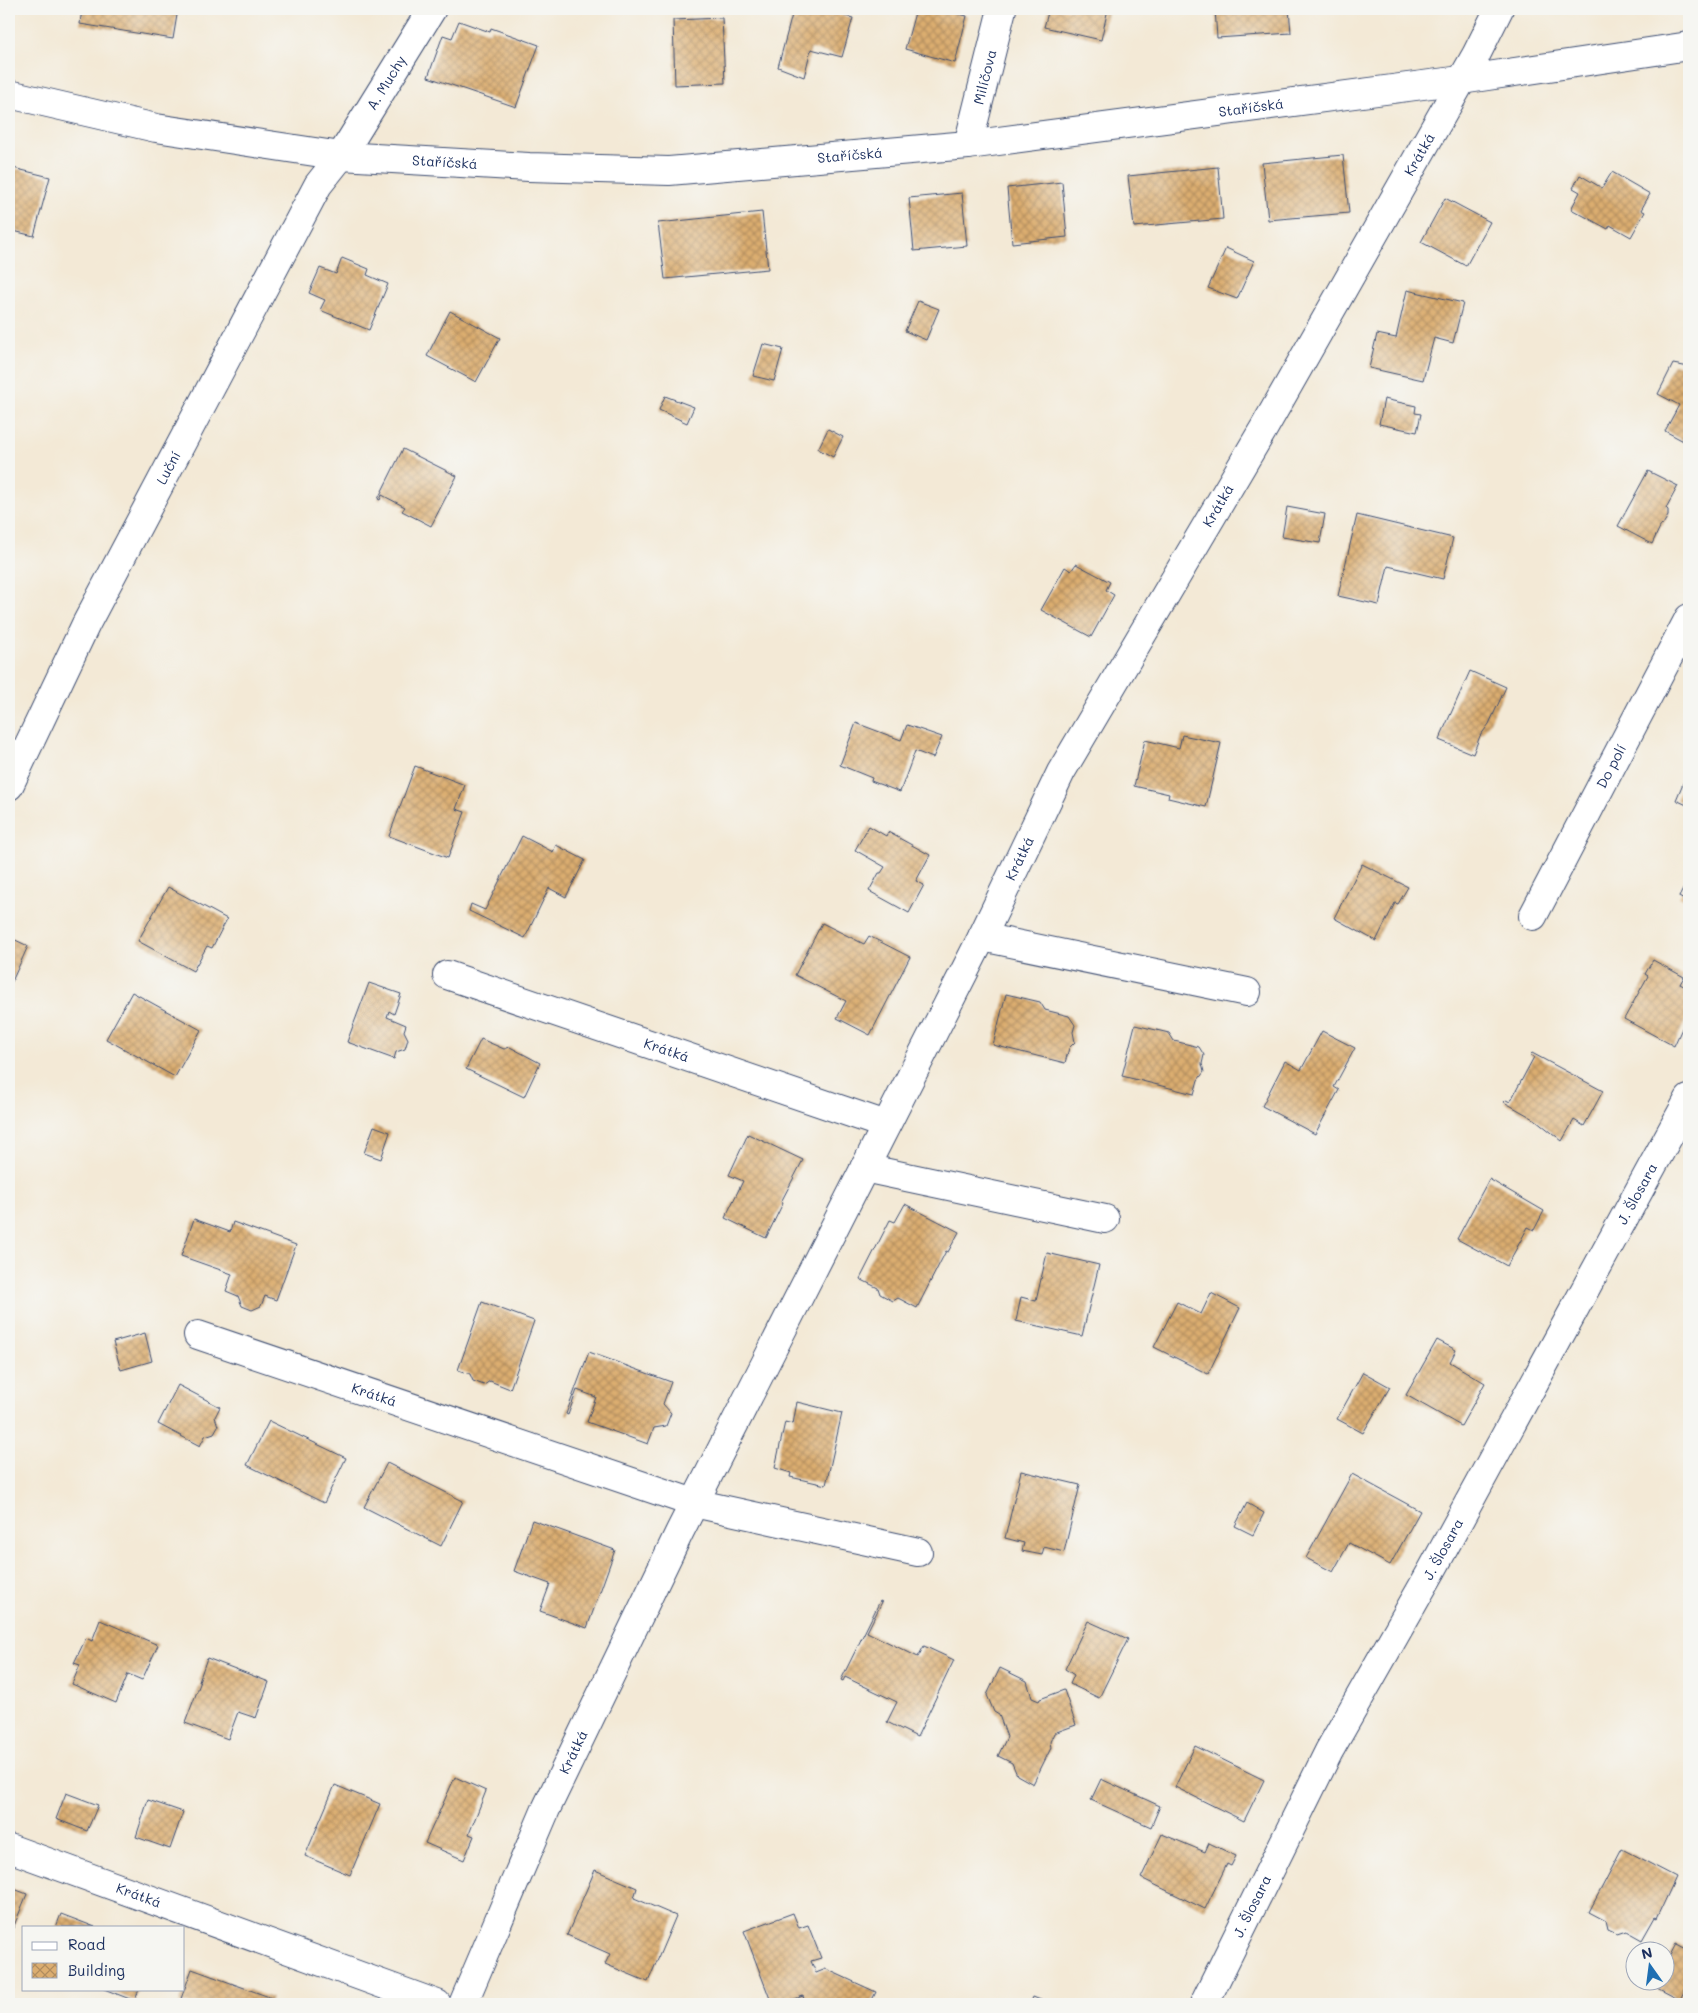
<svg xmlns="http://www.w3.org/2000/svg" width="1698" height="2013" font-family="Mali,sans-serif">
<defs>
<pattern id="building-cross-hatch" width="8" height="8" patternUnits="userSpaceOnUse" patternTransform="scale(1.25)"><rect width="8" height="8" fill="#dbad70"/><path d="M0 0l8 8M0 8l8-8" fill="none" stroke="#b18d5f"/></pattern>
</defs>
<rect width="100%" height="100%" fill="#f6f6f2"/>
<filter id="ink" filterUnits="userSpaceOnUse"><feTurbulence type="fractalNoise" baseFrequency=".02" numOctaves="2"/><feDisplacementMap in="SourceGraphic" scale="10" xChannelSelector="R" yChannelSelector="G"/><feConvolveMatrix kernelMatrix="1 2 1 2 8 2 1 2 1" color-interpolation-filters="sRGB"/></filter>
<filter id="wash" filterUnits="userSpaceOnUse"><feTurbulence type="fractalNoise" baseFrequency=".0096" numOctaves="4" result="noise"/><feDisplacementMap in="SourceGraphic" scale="20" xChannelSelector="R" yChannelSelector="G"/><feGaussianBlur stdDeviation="1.12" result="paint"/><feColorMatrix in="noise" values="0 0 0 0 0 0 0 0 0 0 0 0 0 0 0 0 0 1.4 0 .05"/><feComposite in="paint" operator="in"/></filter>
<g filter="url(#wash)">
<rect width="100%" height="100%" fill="#f3e9d6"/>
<g id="blocks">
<!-- building -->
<path fill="url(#building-cross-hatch)" d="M82 9H178L173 39 80 24Z
M798 9H818L853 18 842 57 811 49 804 77 778 67 793 11 797 12Z
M916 9H939L967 16 955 63 905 49Z
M1049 9H1108L1101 40 1044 27Z
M1215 9H1289L1291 33 1217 38Z
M722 18 725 83 675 85 673 20Z
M459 21 490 32 491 28 539 45 516 107 428 77 443 35 452 38Z
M1343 155 1349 213 1268 220 1262 163Z
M9 167 50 177 34 236 9 230Z
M1218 167 1223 219 1134 227 1128 176Z
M1612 172 1650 194 1641 210 1645 212 1631 237 1610 225 1608 229 1571 209 1580 192 1573 188 1580 175 1602 188Z
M1062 182 1067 237 1012 243 1007 188Z
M962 193 967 246 914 251 909 198Z
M1445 198 1490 222 1466 266 1421 242Z
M762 212 768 269 665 279 658 223Z
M1226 248 1254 261 1237 299 1208 288Z
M342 258 369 269 367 275 388 284 369 330 320 310 325 300 309 293 320 268 336 274Z
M1407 290 1463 303 1453 343 1434 338 1423 380 1369 368 1377 334 1396 338Z
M918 301 939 309 926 340 905 331Z
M450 311 500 338 476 382 427 356Z
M763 344 783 349 774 381 753 376Z
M1673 364 1689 367V444L1665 431 1679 405 1658 394Z
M665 396 694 407 687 423 659 410Z
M1384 399 1416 406 1415 413 1421 414 1417 432 1379 424Z
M828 429 843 437 833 457 818 449Z
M403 449 457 476 431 526 402 511 405 507 382 495 380 500 378 499Z
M1648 471 1678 486 1666 508 1668 510V516L1662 526 1661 525 1652 544 1618 526Z
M1287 507 1325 514 1320 543 1282 537Z
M1357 515 1453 538 1443 579 1388 566 1379 605 1338 596Z
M1076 564 1110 582 1106 590 1114 595 1091 637 1041 610 1065 567 1071 571Z
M1470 671 1506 687 1489 724 1480 736 1473 754 1439 740Z
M856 723 901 740 907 725 942 737 933 758 915 751 900 792 871 781 872 778 840 765Z
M1182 735 1221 743 1206 807 1168 798 1169 794 1134 786 1145 740 1179 748Z
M415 766 465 785 456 809 465 812 448 858 389 836Z
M1689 769V806L1676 800Z
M869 826 886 836 888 832 930 855 916 881 924 885 909 913 869 891 879 873H881L885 867 855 850Z
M522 836 553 852 556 845 585 860 566 897 549 888 525 938 469 911 471 904 485 910Z
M1362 864 1408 887 1398 904 1395 903 1376 941 1334 918Z
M1689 878V903L1679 897Z
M168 887 227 919 212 948 207 946 193 971 138 941Z
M822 923 864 944 869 936 910 957 870 1035 837 1018 846 1001 795 975Z
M9 937 28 946 9 988Z
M1653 960 1684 977 1680 984 1689 989V1013L1674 1046 1624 1019 1648 976 1645 974Z
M369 983 401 994 394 1014 389 1011 387 1017 406 1025 404 1031 408 1039 405 1049 396 1052 394 1059 347 1042Z
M132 992 201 1030 175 1077 106 1039Z
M1006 994 1040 1002 1045 1010 1069 1016 1075 1025 1073 1032 1075 1042 1069 1048 1065 1063 993 1045Z
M1135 1025 1169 1033 1174 1041 1199 1047 1204 1055 1202 1064 1204 1072 1198 1080 1194 1094 1122 1076Z
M1322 1031 1355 1048 1334 1087 1339 1090 1315 1134 1262 1106 1285 1061 1301 1070Z
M481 1039 504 1049 510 1047 540 1063 524 1097 466 1069Z
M1532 1053 1603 1091 1584 1126 1574 1120 1562 1141 1536 1120 1504 1102 1506 1100 1510 1102 1534 1057 1530 1055Z
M374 1126 390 1132 381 1159 364 1153Z
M748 1134 803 1160 781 1202 783 1203 766 1238 725 1218 743 1181 729 1175Z
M1489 1179 1544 1211 1534 1230 1528 1227 1507 1266 1457 1239Z
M905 1204 959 1232 948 1252 946 1251 917 1308 898 1298 893 1301 880 1294 878 1288 860 1279 890 1220 895 1222Z
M194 1219 230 1232 233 1222 296 1245 276 1300 265 1296 261 1306 252 1310 242 1306 238 1296 226 1291 232 1274 181 1256Z
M1047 1253 1099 1265 1082 1336 1016 1321 1021 1297 1036 1301Z
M1211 1293 1240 1308 1208 1374 1154 1347 1177 1302 1201 1314Z
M482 1302 534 1321 510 1389 490 1381 484 1385 473 1381 470 1374 458 1370Z
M145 1333 152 1361 121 1370 113 1342Z
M1437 1340 1456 1350 1450 1362 1485 1383 1461 1426 1406 1395Z
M589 1352 671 1382 663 1404 671 1413 666 1426 654 1428 648 1444 587 1422 596 1397 577 1390 568 1415 566 1414Z
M1363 1372 1390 1387 1363 1433 1337 1419Z
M178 1385 220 1407 215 1417 218 1426 214 1433 205 1436 200 1446 158 1424Z
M797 1402 842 1413 826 1485 790 1477 791 1473 775 1468 785 1422 793 1424Z
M269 1421 346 1458 324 1503 247 1465Z
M387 1463 463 1501 441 1546 364 1507Z
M1021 1471 1080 1485 1064 1552 1044 1547 1042 1555 1022 1551 1024 1543 1005 1538Z
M1352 1474 1420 1511 1390 1565 1349 1543 1333 1572 1306 1558Z
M1247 1503 1264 1513 1253 1535 1235 1526Z
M532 1520 615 1550 587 1628 540 1611 550 1584 514 1571Z
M880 1601 882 1602 867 1632 918 1657 924 1646 954 1660 917 1737 887 1722 897 1702 845 1677 843 1681 841 1680Z
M100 1620 158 1645 142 1680 128 1674 116 1703 72 1684 80 1665 74 1663 86 1638 92 1641Z
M1088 1621 1128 1639 1099 1698 1070 1684 1074 1675 1065 1669Z
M207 1658 269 1682 256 1718 238 1712 228 1739 185 1723 201 1681H199Z
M1000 1668 1027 1681 1032 1698 1039 1701 1040 1699 1064 1690 1076 1725 1054 1733 1050 1742 1051 1748 1033 1784 1017 1775 1012 1763 998 1756 1007 1737 999 1715 994 1712 987 1695Z
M1195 1746 1264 1780 1244 1821 1175 1787Z
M455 1777 486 1791 469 1834 474 1836 464 1860 425 1843Z
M1101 1779 1160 1806 1151 1827 1091 1800Z
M335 1785 380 1804 350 1875 305 1856Z
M66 1793 98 1805 87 1831 56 1819Z
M148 1800 183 1812 170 1849 136 1837Z
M1162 1834 1205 1852 1209 1843 1236 1856 1231 1866 1227 1864 1205 1909 1141 1878Z
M1622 1849 1676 1877 1657 1918 1655 1917 1642 1940 1626 1931 1617 1934 1608 1930 1606 1921 1589 1912Z
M595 1870 637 1888 634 1898 676 1916 648 1982 605 1964 610 1954 567 1935Z
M9 1887 27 1894 9 1938Z
M793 1913 799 1928 808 1925 821 1958 811 1961 816 1973 826 1969 876 1992 870 2004H808L805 2003 803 1996 781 2004H772L744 1931Z
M61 1914 95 1927H56Z
M1676 1944 1689 1951V1983L1680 1999 1653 1985 1656 1980H1666V1963Z
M192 1969 272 1998 270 2004H179Z
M104 1989H139L135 2001Z
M1033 1997 1051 2004H1030Z"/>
</g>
</g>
<g filter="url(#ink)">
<use href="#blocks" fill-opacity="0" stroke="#3b4b70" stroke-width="1"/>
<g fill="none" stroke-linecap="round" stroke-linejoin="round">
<!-- minor casing -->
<g stroke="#3b4b70" stroke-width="30">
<g id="minor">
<path id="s1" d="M9 94 156 128 341 156 529 167 669 171 968 145 1461 80 1689 46"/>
<path id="s2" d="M968 145 1002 9"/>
<path id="s3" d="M9 786 86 624 318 185 341 156 432 9"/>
<path id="s4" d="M1533 916 1689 618"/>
<path d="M982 937 1247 992"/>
<path id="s5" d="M447 975 886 1125"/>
<path d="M864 1168 1105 1219"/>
<path id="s6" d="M198 1335 694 1503 918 1552"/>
<path id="s7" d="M9 1848 437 2004"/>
<path id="s8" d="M463 2004 546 1809 680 1531 982 937 1061 772 1264 428 1476 55 1499 9"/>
<path id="s9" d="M1204 2004 1329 1751 1432 1570 1689 1099"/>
</g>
</g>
<!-- minor -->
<use href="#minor" stroke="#fff" stroke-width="28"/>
</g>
</g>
<g text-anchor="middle" stroke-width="4" stroke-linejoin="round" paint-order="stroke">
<!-- street labels -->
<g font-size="14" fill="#1b2f5e" stroke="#f6f6f2">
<text dy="5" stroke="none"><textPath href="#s2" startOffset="70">Milíčova</textPath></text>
<text dy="5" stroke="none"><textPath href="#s3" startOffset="799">A. Muchy</textPath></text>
<text dy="5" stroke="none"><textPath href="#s1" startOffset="1252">Staříčská</textPath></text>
<text dy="5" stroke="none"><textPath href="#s1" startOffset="848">Staříčská</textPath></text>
<text dy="5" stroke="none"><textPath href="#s8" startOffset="2084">Krátká</textPath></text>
<text dy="5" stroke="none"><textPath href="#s1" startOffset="442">Staříčská</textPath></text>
<text dy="5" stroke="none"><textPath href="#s3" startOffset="356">Luční</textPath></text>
<text dy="5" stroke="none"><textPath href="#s8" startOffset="1679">Krátká</textPath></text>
<text dy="5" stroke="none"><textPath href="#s4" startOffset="169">Do polí</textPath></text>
<text dy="5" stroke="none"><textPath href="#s8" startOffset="1274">Krátká</textPath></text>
<text dy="5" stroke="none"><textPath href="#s5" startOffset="232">Krátká</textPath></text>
<text dy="5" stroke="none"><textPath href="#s9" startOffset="919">J. Šlosara</textPath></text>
<text dy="5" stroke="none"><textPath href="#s6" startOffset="186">Krátká</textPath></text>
<text dy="5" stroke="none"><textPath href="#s9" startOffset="514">J. Šlosara</textPath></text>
<text dy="5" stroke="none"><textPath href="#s8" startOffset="275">Krátká</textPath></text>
<text dy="5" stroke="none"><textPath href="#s7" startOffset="138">Krátká</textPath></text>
<text dy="5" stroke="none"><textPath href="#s9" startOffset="109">J. Šlosara</textPath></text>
</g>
</g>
<!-- margin -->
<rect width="1698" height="2013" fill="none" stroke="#f6f6f2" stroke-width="30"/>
<!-- legend -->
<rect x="22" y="1926" width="162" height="65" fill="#f6f6f2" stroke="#9ea6b7"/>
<rect x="32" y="1942" width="25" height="8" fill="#ffffff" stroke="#9ea6b7"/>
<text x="68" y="1950" font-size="15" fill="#1b2f5e">Road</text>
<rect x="32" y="1963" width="25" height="15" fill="url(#building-cross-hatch)" stroke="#9ea6b7"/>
<text x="68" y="1976" font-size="15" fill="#1b2f5e">Building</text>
<!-- north arrow -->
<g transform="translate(1650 1966) rotate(346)"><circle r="24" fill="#f6f6f2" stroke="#9ea6b7"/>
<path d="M0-4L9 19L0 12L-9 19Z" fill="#1f6fb2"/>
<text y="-8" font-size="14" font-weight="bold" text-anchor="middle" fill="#1b2f5e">N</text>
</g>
</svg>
